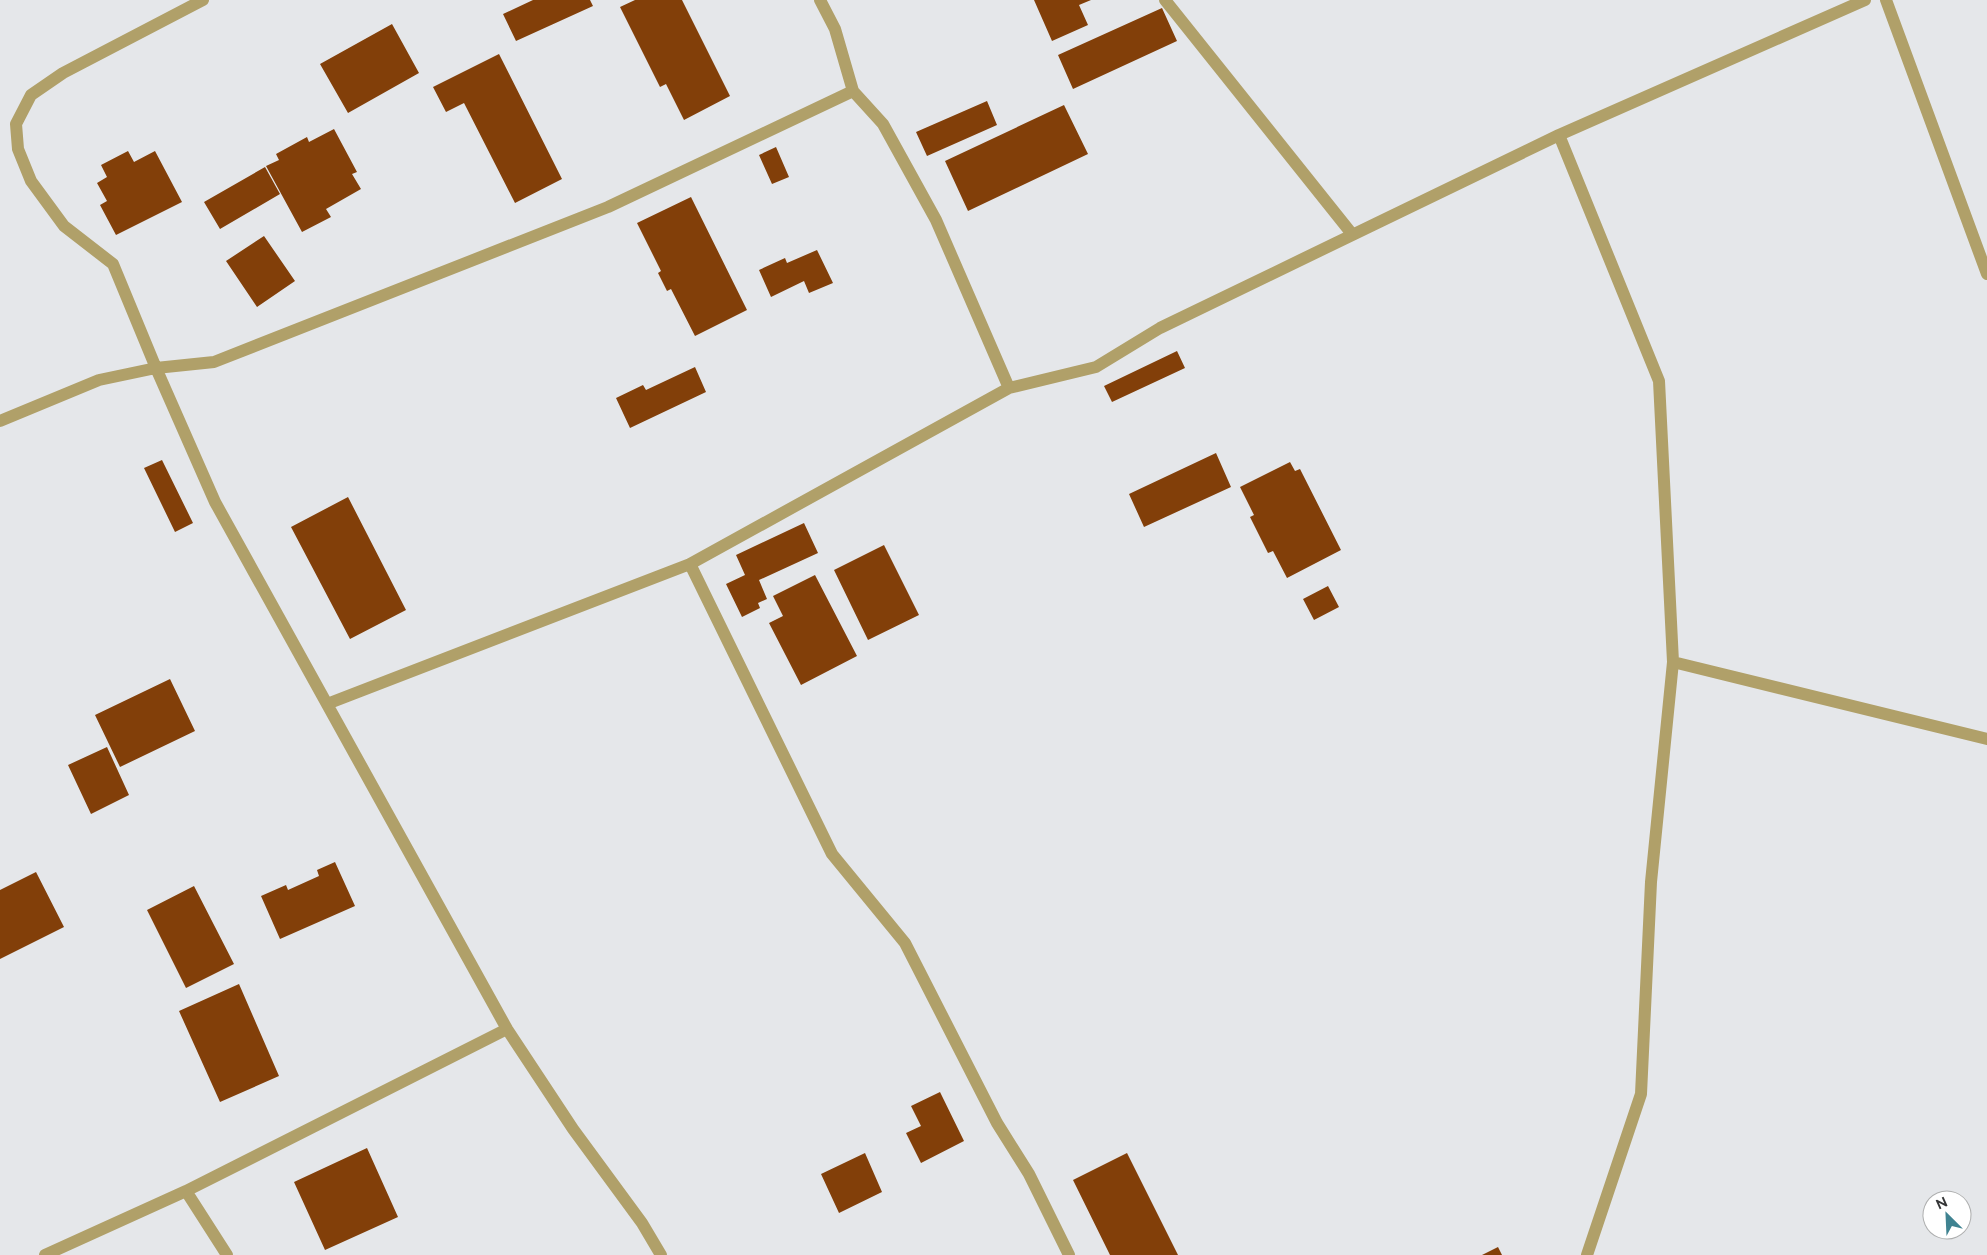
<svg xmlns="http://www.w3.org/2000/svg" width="1987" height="1255" font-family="Raleway,sans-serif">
<rect width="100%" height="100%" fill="#e5e7ea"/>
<!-- building -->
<path fill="#823f09" d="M533 0H590L593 6 516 41 503 14Z
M635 0H682L730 96 684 120 666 84 660 87 620 7Z
M1034 0H1091L1079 5 1088 25 1052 41Z
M1162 8 1177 41 1073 89 1058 55Z
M392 24 419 73 348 113 320 64Z
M499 54 562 179 515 203 464 103 446 112 433 87Z
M987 101 997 125 927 156 916 132Z
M1064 105 1088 154 968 211 945 161Z
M334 129 357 172 352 174 361 189 326 209 331 217 302 232 266 166 279 160 276 154 307 137 309 142Z
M776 147 789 177 772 184 759 155Z
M128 151 134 162 155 151 182 202 116 235 100 205 107 201 97 183 107 177 101 165Z
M265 167 280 194 220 229 204 202Z
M691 197 747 310 695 336 671 289 667 291 658 273 661 271 637 223Z
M264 236 295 281 257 307 226 261Z
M817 250 833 283 809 293 804 281 771 297 759 270 785 258 787 263Z
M1177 351 1185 368 1112 402 1104 386Z
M695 367 706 392 630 428 616 398 643 385 646 390Z
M1216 453 1231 487 1144 527 1129 494Z
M162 460 193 523 175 532 144 468Z
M1290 462 1295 471 1300 469 1341 550 1287 578 1273 551 1268 553 1250 517 1254 515 1240 487Z
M348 497 406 610 350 639 291 527Z
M804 523 818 553 759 580 767 599 758 603 760 608 742 617 726 584 745 575 736 555Z
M884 545 919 615 868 640 834 570Z
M815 575 857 656 801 685 769 623 783 616 773 596Z
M1328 586 1339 607 1314 620 1303 599Z
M170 679 195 731 120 767 95 715Z
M107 747 129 795 91 814 68 765Z
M335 862 355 906 280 939 261 896 286 885 288 890 319 876 317 870Z
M36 872 64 927 0 959V890Z
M194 886 234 964 186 988 147 910Z
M239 984 279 1076 220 1102 179 1011Z
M940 1092 964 1141 921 1163 906 1133 921 1126 911 1106Z
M367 1148 398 1217 325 1250 294 1182Z
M865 1153 882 1192 839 1213 821 1174Z
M1127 1153 1178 1255H1110L1073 1180Z
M1498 1247 1502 1255H1482Z"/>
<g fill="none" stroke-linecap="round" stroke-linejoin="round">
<!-- street -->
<path stroke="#b0a069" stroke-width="12" d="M203 0 63 73 31 95 16 124 18 149 31 181 64 226 113 264 156 368 215 502 507 1029 573 1129 642 1223 661 1255
M820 0 835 29 853 91 883 124 936 220 1009 388
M1165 0 1352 234
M1886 0 1987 274
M1559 135 1659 381 1673 662 1651 882 1641 1094 1587 1255
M0 421 99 380 156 368 214 362 608 207 853 91
M690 564 832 854 905 943 997 1123 1029 1174 1069 1255
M1673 662 1987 739
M327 704 690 564 1009 388 1096 367 1160 328 1559 135 1865 0
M186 1191 227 1255
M45 1255 186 1191 507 1029"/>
</g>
<!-- north arrow -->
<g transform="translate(1947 1215) rotate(336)"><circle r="24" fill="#ffffff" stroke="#aeafaf"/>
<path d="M0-4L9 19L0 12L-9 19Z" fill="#3f8391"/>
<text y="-8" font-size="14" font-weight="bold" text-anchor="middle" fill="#353637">N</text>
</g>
</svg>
